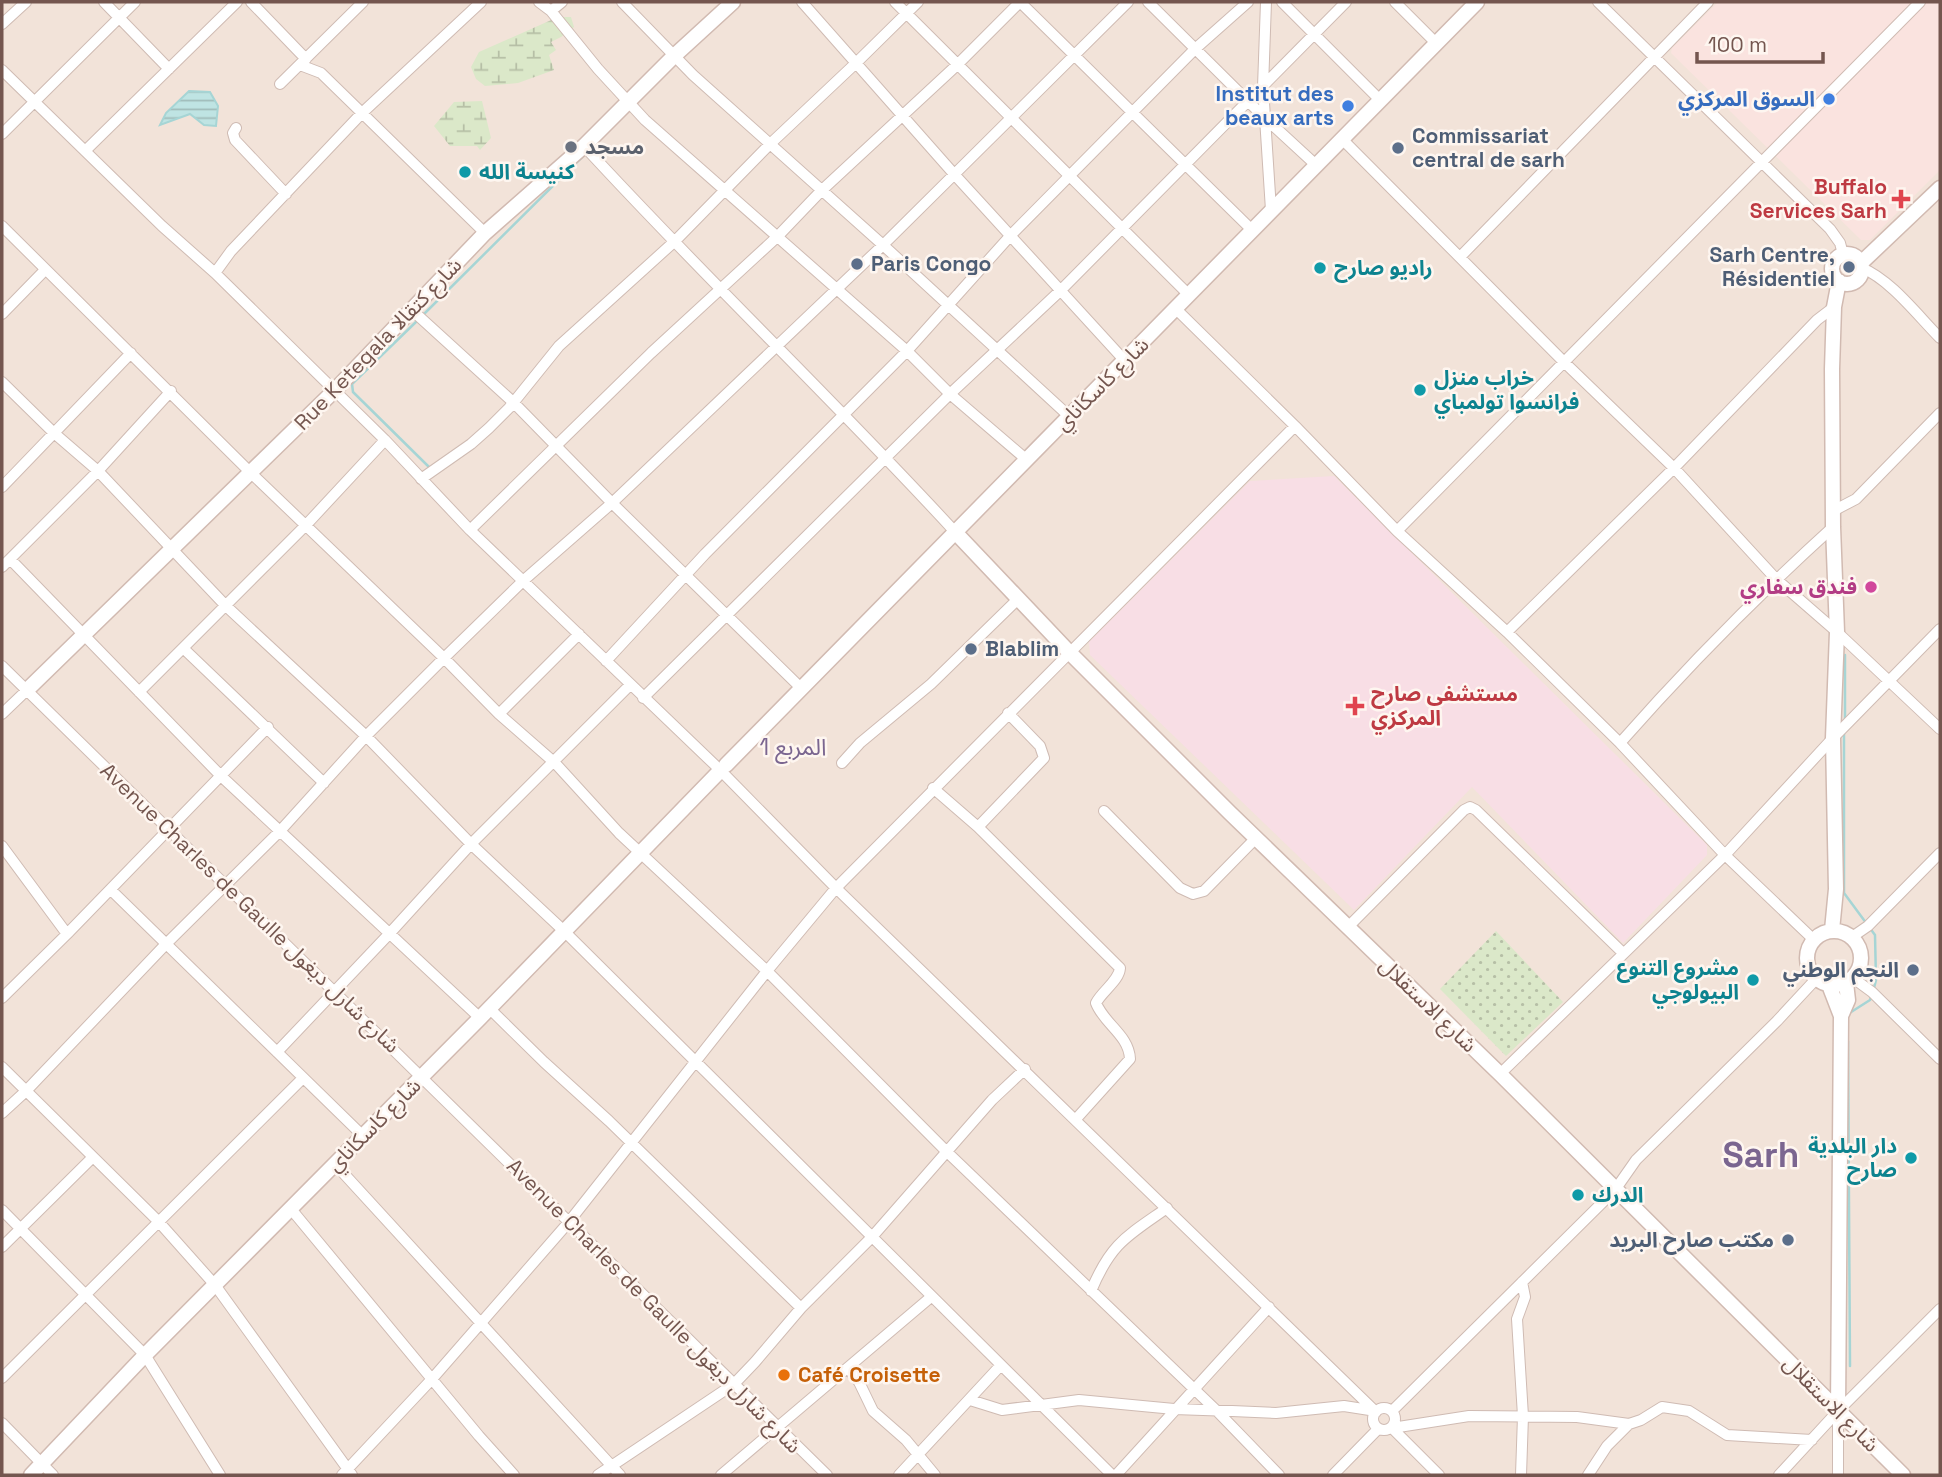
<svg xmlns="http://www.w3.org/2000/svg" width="1942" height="1477" font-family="'Space Grotesk','Noto Sans Arabic',sans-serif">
<defs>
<pattern id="wetland-marsh" width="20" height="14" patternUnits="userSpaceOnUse" patternTransform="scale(1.75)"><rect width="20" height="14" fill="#dbe8c9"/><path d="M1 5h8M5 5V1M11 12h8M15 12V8" fill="none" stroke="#b6bfa6"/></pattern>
<pattern id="park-dots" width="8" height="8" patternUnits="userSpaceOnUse" patternTransform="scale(1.75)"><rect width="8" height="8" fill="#dbe8c9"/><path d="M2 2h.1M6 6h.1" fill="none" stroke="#b6bfa6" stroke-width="1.8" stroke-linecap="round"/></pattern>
<pattern id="water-rules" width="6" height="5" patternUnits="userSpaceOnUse" patternTransform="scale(1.75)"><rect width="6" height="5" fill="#bfe4e3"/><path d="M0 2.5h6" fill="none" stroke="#a0bcba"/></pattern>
</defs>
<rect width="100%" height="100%" fill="#fbf2ea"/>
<!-- residential -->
<path fill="#f2e3d9" d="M2 2H1940V1475H2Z"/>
<!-- commercial -->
<path fill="#fae3df" d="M1718 2H1940V170L1870 240H1861L1671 53 1672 48Z"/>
<!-- medical -->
<path fill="#f8dee5" d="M1334 476 1707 845V855L1623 943 1472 787 1354 910 1090 655 1089 642 1250 481Z"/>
<!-- wetland -->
<path fill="url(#wetland-marsh)" d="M558 17H571L574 27 561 37 551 42 556 50 549 55 554 70 518 83 485 86 476 79 471 67 479 52Z
M482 101 491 138 480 150 477 146H450L434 126 454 102Z"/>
<!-- park -->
<path fill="url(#park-dots)" d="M1496 931 1563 1002 1506 1056 1440 989Z"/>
<!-- water -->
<path fill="url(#water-rules)" stroke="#a6d5d5" stroke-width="2" d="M189 91 210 92 218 106 216 126 204 125 190 114 160 125 166 113Z"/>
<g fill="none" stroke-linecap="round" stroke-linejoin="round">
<!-- stream -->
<path stroke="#a6d5d5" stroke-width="2.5" d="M423 315 582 157
M418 320 352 384 353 392 429 467
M1845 722V655
M1844 732V893L1875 935 1876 980 1874 988
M1848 1014 1870 1000 1872 994
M1848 1041 1850 1366"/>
<!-- street casing -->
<g stroke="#cfbbb3" stroke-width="12">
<path id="street" d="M104 2 169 69
M251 2 306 59
M539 2 551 11 598 69 645 120 907 351 950 394 1027 460
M622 2 693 75 883 245 1070 417
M802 2 954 174 1125 361
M895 2 1189 295
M1020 2 1252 230
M1148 2 1265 118 1316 165
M1266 2 1263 87 1271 210
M1282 2 1380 100
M1395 2 1436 43
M1598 2 1830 229 1840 243 1843 254
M551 11 562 2
M2 24 26 2
M300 65 321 73 485 233
M2 70 162 226 215 273 385 440 470 530 716 766
M280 84 363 2
M236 128 233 133 235 140 286 194
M2 134 135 2
M1342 139 1564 362 1674 468 1776 579 1837 632 1940 729
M584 146C705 278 835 401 956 533
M85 151 237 2
M2 226 251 473 444 658 499 714 555 763 619 833 767 971 946 1151 1217 1411 1279 1475
M1460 257 1708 2
M1862 268C1891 280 1918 316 1940 338
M215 273 231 251 362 113 481 2
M1176 309 1295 426 1397 531 1507 632 1620 743 1725 855 1814 940
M413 311 513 402 612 503 802 689
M2 314 45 270
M2 382 54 433 98 471 226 606 366 736 471 844 564 931 1112 1475
M421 479 471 444 489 428 509 408 559 346 675 241 769 145 856 63 918 2
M2 487 131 353
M1833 511 1856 499 1940 413
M470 530 651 353 777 237 821 191 957 65 1020 2
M1397 531 1920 2
M10 559 221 776 480 1018
M2 567 98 471 171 391
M1507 632 1674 468 1817 320 1834 307
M183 648 324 783
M606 661 705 554 907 351 1011 235 1195 49 1248 2
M2 666 827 1475
M139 692 306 525 385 440
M643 698 950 394 1061 290 1346 2
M2 714 27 690
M499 714 579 634
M1620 743C1687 667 1758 595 1833 527
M842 763 860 743 931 684 1018 599
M725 775 836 888 1376 1412
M933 788 978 827 1120 968C1119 981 1102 991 1096 1003 1104 1024 1129 1035 1130 1059L1076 1119
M1104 811 1180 888 1193 894 1204 891 1256 838
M978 827 1044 758 1040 746 1008 713
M2 846 67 934
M111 890 362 1135
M1348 927 1464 810 1470 807 1476 810 1623 953
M1852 937 1868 926 1940 853
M1853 978 1872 992 1940 1059
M2 998 67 934 268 727
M489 1008 544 1062 609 1121 801 1308
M277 1052 390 933 471 844 630 685
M2 1067 158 1221 215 1285 352 1475
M1500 1074 1725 855 1833 738 1940 629
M2 1113 26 1091 166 944 280 831 366 736 444 658 524 580 612 503 883 245 1128 2
M335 1164 620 1475
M291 1209 479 1436 514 1475
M2 1210 145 1355 220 1475
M2 1247 93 1157
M1091 1291C1111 1243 1127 1236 1167 1208
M848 1368 859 1382 873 1411 906 1440 935 1475
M2 1378 303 1078
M970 1400 1002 1410 1079 1400 1174 1409 1232 1411 1276 1413 1344 1406 1376 1411
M1373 1419a11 11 0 1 1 22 0a11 11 0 1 1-22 0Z
M1392 1411 1615 1190 1636 1160 1777 1021 1816 979
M2 1423 53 1475
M1392 1428 1469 1416 1577 1417 1629 1424
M1392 1428 1439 1475
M342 1475 432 1379 568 1223 767 971 836 888 1295 426
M598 1475 734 1384 755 1362 801 1308 872 1237 992 1100 1025 1069
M721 1475 931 1297
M899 1475 1001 1365
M1116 1475 1269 1307
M1333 1475 1378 1429
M1521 1475 1523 1416 1517 1319 1525 1297 1522 1282
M1588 1475 1607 1446 1629 1424 1641 1420 1662 1407 1689 1411 1727 1435 1812 1440
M1779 1475 1838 1411 1940 1309
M1838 1475V1411"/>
</g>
<!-- secondary casing -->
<g stroke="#d1bab1" stroke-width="17">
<path id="secondary" d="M1832 269a15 15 0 1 1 30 0a15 15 0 1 1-30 0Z
M1861 263 1940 188
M956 533 1069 652 1230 813 1500 1074 1903 1475
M27 690 334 391 485 233 584 146 674 56 733 2
M726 765 1477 2
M1832 930 1836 889 1833 738 1837 632 1833 527 1832 369 1834 307 1839 281
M1807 958a27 27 0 1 1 54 0a27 27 0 1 1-54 0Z
M1829 985 1841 1016
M1838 1411 1841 1016 1848 1000 1846 983
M31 1475 145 1355 480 1018 717 774"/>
</g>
<!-- street -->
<use href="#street" stroke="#fff" stroke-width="10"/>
<!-- secondary -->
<use href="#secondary" stroke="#fff" stroke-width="14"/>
</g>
<!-- markers -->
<g fill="#3f7fe0" stroke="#fef6f0" stroke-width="2.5">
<circle cx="1829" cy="99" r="7"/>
<circle cx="1348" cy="106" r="7"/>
</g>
<circle fill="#6b7280" stroke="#fef6f0" stroke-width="2.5" cx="571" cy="147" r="7"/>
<g fill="#5c6f8a" stroke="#fef6f0" stroke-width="2.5">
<circle cx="1398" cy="148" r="7"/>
<circle cx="857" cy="264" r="7"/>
<circle cx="1849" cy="267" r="7"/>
<circle cx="971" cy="649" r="7"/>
<circle cx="1913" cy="970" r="7"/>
<circle cx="1788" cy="1240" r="7"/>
</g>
<g fill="#0f9aa8" stroke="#fef6f0" stroke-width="2.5">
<circle cx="465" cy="172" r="7"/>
<circle cx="1320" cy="268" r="7"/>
<circle cx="1420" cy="390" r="7"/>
<circle cx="1753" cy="980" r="7"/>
<circle cx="1911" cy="1158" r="7"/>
<circle cx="1578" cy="1195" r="7"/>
</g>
<g fill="#e0444e" stroke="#fef6f0" stroke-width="2.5">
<path d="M1897.5 188.5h7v7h7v7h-7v7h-7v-7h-7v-7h7z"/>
<path d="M1351.5 695.5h7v7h7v7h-7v7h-7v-7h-7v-7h7z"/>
</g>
<circle fill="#d1479c" stroke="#fef6f0" stroke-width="2.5" cx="1871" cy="587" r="7"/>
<circle fill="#e8710a" stroke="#fef6f0" stroke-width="2.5" cx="784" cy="1375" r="7"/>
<g text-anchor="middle" stroke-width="5" stroke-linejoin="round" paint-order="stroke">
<!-- shop labels -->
<g font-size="21" font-weight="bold" fill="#366cbe" stroke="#fef6f0" text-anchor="end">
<text x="1334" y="101">Institut des<tspan x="1334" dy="24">beaux arts</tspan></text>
<text x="1815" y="106">السوق المركزي</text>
</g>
<!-- service labels -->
<g font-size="21" font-weight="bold" fill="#4e5e75" stroke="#fef6f0" text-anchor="start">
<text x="1412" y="143">Commissariat<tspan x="1412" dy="24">central de sarh</tspan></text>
<text x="1835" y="262" text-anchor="end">Sarh Centre,<tspan x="1835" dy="24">Résidentiel</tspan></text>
<text x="871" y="271">Paris Congo</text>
<text x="985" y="656">Blablim</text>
<text x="1899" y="977" text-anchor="end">النجم الوطني</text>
<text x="1774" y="1247" text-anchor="end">مكتب صارح البريد</text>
</g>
<!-- worship labels -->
<g font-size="21" font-weight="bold" fill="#5b616d" stroke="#fef6f0" text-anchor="start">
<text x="585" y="154">مسجد</text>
</g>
<!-- culture labels -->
<g font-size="21" font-weight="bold" fill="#0d838f" stroke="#fef6f0" text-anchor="start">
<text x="479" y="179">كنيسة الله</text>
<text x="1334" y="275">راديو صارح</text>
<text x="1434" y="385">خراب منزل<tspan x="1434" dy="24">فرانسوا تولمباي</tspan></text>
<text x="1739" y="975" text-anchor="end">مشروع التنوع<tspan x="1739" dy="24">البيولوجي</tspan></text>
<text x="1897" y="1153" text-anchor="end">دار البلدية<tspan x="1897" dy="24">صارح</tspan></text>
<text x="1592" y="1202">الدرك</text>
</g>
<!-- health labels -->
<g font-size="21" font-weight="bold" fill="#be3a42" stroke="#fef6f0" text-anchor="end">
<text x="1887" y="194">Buffalo<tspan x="1887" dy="24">Services Sarh</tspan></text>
<text x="1371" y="701" text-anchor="start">مستشفى صارح<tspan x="1371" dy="24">المركزي</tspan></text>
</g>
<!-- street labels -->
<g font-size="21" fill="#74564f" stroke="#fef6f0">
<text transform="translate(378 344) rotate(-46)" y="7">Rue Ketegala شارع كتقالا</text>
<text transform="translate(1102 384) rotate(-45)" y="7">شارع كاسكاناي</text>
<text transform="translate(250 908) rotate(44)" y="7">Avenue Charles de Gaulle شارع شارل ديغول</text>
<text transform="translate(1428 1005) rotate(44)" y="7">شارع الاستقلال</text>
<text transform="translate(374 1125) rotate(-45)" y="7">شارع كاسكاناي</text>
<text transform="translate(654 1306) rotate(45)" y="7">Avenue Charles de Gaulle شارع شارل ديغول</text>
<text transform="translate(1831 1404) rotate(45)" y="7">شارع الاستقلال</text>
</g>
<!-- hotel labels -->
<g font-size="21" font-weight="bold" fill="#b23c85" stroke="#fef6f0" text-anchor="end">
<text x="1857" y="594">فندق سفاري</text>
</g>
<!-- food labels -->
<g font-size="21" font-weight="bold" fill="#c56008" stroke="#fef6f0" text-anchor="start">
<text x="798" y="1382">Café Croisette</text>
</g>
<!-- neighbourhood labels -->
<g font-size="23" fill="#7b6690" stroke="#fef6f0">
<text x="793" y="755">المربع 1</text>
</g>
<!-- town labels -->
<g font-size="35" font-weight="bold" fill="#7b6690" stroke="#fef6f0">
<text x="1761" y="1167">Sarh</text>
</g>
</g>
<!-- border -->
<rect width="1942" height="1477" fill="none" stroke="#74564f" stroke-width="7"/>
<!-- scale -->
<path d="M1697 52v10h126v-10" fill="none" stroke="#74564f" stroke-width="3.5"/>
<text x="1708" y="52" font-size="21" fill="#74564f" stroke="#fef6f0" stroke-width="5" paint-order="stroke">100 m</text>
</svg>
